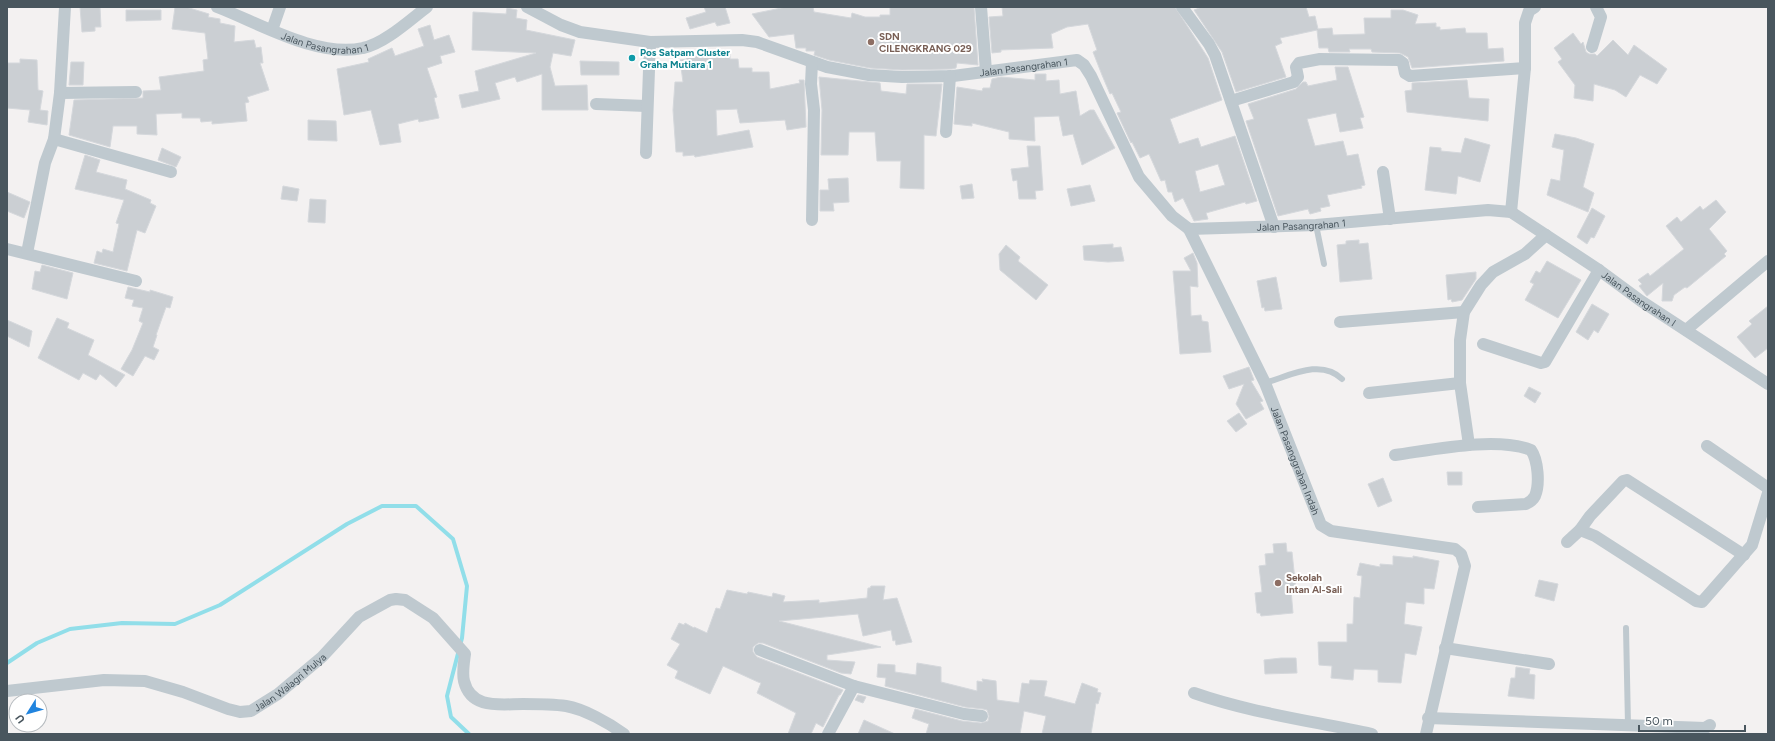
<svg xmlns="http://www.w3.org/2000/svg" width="1775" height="741" font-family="Figtree,sans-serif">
<rect width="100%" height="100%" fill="#f3f1f1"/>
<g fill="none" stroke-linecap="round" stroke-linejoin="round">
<!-- stream -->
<path stroke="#91dee9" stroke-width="4" d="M7 663 37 643 70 629 122 623 175 624 220 605 347 524 382 506H416L453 539 467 586 462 638 447 696 451 717 469 734"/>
</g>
<!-- building -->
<path fill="#cbcfd3" stroke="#d5d8dc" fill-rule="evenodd" d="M80 7H100L101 27H95V31L82 32Z
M175 7H186L209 14 208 17 220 19V23L235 26 234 42 254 40 256 48 261 47 263 63H260L269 90 247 97 249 102 245 103 247 121 212 124V121L201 122 200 118H182V113L156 114 157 135 137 134V126H113L110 147 69 135 74 100 143 98V91L161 90 159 77 204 71 203 60 208 59 205 33 172 29Z
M704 7H725L730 23 717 26 715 22 690 29 686 18 706 12Z
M786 7H813L814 12 851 18 852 13 865 17H880V15H890V7H974L978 65 957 63 956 68 952 69 902 70 870 68 829 60 814 55 815 51H806V48H796L794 34 769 37 752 14Z
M1002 7H1175L1208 58 1222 100 1170 119 1179 144 1198 138 1201 147 1235 136 1257 201 1246 204 1245 202 1206 213 1208 219 1194 221 1183 198 1175 202 1172 192H1168L1165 180 1161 181 1149 154 1140 158 1132 142 1131 143 1117 113 1121 112 1112 93 1110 94 1102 75 1093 52 1097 50 1088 24 1067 27 1051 34 1053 48 1001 50V52L992 53 989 17 1003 16ZM1218 164 1225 185 1200 192 1195 171Z
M1202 7H1306L1309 17 1315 16 1318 29 1332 28 1333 35 1365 34 1364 18H1391V10H1403L1418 15 1415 24 1436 23V27H1440V30L1465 28 1466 33H1487L1488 49 1503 48 1504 61 1412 68 1408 57 1400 53 1372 52 1371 49H1349L1350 52H1329L1328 48H1319L1317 30 1280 38 1282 43 1275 46 1286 77 1236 92 1222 52 1194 10Z
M507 8 517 10 516 18 527 20 526 30 575 40 571 56 553 53 550 67 555 86 587 85 588 110H542V74L517 82 515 77 495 83 500 99 462 108 459 95 479 91 475 71 536 53 472 50 473 12 506 14Z
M126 10H161V20L126 21Z
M430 25 434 40 449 35 455 52 440 56 442 63 427 68 437 97 434 98 439 118 419 122 418 119 398 124 401 142 380 145 371 110 344 115 337 69 369 62 368 59 392 48 395 56 424 46 418 29Z
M1573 33 1581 44 1583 42 1586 52 1589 54H1595L1597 56 1613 40 1628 55 1634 45 1667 69 1657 84 1640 75 1626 97 1615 90 1594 84 1593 101 1574 98 1575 85 1558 62 1562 59 1554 48Z
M730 52V59H738L739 68H752V72H769L770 89 800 83 799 80H804L806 127 787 130 785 120 740 123 737 109 716 110 717 136 749 130 753 147 695 157 694 155 683 156V152H676L673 110 675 82H683L680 60 687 59 686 57Z
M20 59 37 60 38 90 43 91 40 110 48 111 47 125 28 122 30 110 7 108V63H20Z
M580 61 619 62V75H581Z
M71 62H84L83 85H69Z
M1335 67H1348L1364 117 1360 118 1363 128 1340 132 1336 113 1307 119 1315 146 1343 141 1347 156 1358 154 1365 185 1361 186 1362 188 1327 195 1330 206 1320 208 1321 211 1310 214 1308 209 1278 216 1246 121 1254 119 1248 104 1296 89 1303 82H1306L1308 86 1337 80Z
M1035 74H1046V81L1059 80 1060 94 1076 91 1080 116 1090 110H1094L1115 148 1082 165 1073 134 1063 136 1059 116 1034 117 1035 141 1009 139V132L972 123V126L954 124 957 87 982 91 983 88H990L992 79 1001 77 1035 80Z
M819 77 880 83 881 91 906 94 907 84H942L936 136 924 135V189L900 188 901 161H877L875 132H849L848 155H821L822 110Z
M1467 80 1469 98 1489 99 1488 121 1407 112 1405 91 1412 90V83Z
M308 120 336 121 337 141 308 140Z
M1555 134 1576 138 1594 144 1583 187 1594 193 1588 212 1547 195 1551 179 1560 181 1564 150 1552 147Z
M1465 138 1490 145 1480 182 1458 176 1456 194 1425 190 1430 147 1441 148V151L1461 153Z
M1027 146H1040L1043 190 1035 191 1036 199H1019L1017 180 1013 181 1011 169 1029 167Z
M162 148 181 157 176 167 158 160Z
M85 155 100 160 96 172 127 180 125 189 151 200 150 203 156 206 145 233 137 230 127 271 94 263 97 251 102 253 103 249 113 252 119 224 116 223 124 200 75 189Z
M848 178 849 202 833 203 834 211H820V190H829L828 179Z
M972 184 974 198 962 199 960 186Z
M1090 185 1095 201 1071 206 1067 189Z
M283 186 299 189 297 201 281 199Z
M7 192 30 202 24 218 7 211Z
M310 199 326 200 325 223 308 222Z
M1716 200 1726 212 1709 229 1727 251 1724 254 1726 256 1687 288 1685 287 1674 295 1672 301H1662L1663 283 1647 296 1639 286 1642 284 1638 280 1648 273 1650 276 1684 249 1666 226 1677 217 1681 222 1700 206 1703 210Z
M1592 208 1605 216 1594 238 1591 237 1587 244 1577 237Z
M1359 240V244L1368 243 1372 279 1340 282 1337 245 1346 244V241Z
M1113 244V248L1121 247 1124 261 1108 262 1084 260 1083 246Z
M1006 245 1020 257 1018 261 1048 285 1036 300 1000 270 999 254Z
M1193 253 1197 263 1198 287 1190 286 1191 316 1201 315 1202 321 1208 322 1211 352 1180 354 1173 271H1191L1184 258Z
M1547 261 1581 280 1558 318 1525 300 1534 284 1530 282 1536 271 1540 273Z
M42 265 73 273 67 299 32 289 35 271 40 272Z
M1476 272V279L1462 300 1452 302 1451 299 1448 300 1446 275Z
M1276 277 1282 309 1265 311 1264 307 1262 308 1257 281Z
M128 287 150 292V290L173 297 170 308 166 307 156 335H157L153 347 159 350 154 360 145 356 133 376 121 369 132 350 143 323 139 321 143 308 132 306 134 300 125 298Z
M1592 304 1609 314 1598 333 1594 330 1588 340 1576 332Z
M1768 306V348L1755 358 1737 337 1752 324 1749 321Z
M57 318 69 323 67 328 94 340 88 355 125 375 116 387 100 374 96 380 83 373 79 380 38 358Z
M7 320 32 331 29 347 7 336Z
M1249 367 1254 380 1251 381 1263 401 1260 402 1264 409 1246 419 1236 404 1244 384 1229 389 1223 376Z
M1529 387 1541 393 1535 403 1524 396Z
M1239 413 1247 424 1236 432 1227 421Z
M1447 472H1462V485H1448Z
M1383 478 1392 501 1378 507 1368 484Z
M1286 543 1287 552H1292L1296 590H1291L1293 613 1261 616 1260 613H1257L1255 593 1262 592 1259 566 1266 565 1265 554 1274 553 1273 544Z
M1393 556 1413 558V556L1439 561 1434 589 1424 588V604L1406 602 1404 624 1422 627 1416 655 1405 653 1401 683 1378 682V670L1354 669 1353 680 1331 678 1332 666 1319 665 1318 642H1347V624H1353L1354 597 1360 598 1362 576 1357 575 1360 563 1380 567V564L1393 565Z
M1539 580 1558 584 1554 601 1535 596Z
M871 586H885L883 600 897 598 912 642 896 645 895 640 893 641 891 630 863 636 858 614 779 621 881 647 827 655V660L855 662 851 674 841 673 763 643H758L753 647V652L757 657 843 690 840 695H839L823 727 816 723 811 734H788L796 713 757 693 761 683 758 682 723 666 710 694 675 678 678 671 667 665 680 644 671 639 679 623 684 625 685 623 694 628V627L707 633 716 608 720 609 727 590 747 594 748 592 772 597 773 593 785 596 783 602 819 600V603L867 598 868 588H870Z
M1281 658H1296L1297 673 1265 674 1264 660Z
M917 663 941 667V682L977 691V681L983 682 982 679 996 681 997 700 1019 703 1022 683 1029 684 1030 680 1047 681 1044 696 1075 704 1082 683 1098 689 1097 692 1101 693 1098 704 1096 703 1091 734H1042L1046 716 1024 711 1020 734H926L929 724 912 718 915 709 962 721 981 723 988 721 989 716 987 710 983 709 965 707 885 686 886 678 877 677 878 664 895 665V672L916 675Z
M1516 667 1530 669 1529 674 1535 675 1534 699 1508 696 1511 678H1515Z
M858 695 866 697 863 703 855 700Z
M864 720 895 734H858Z"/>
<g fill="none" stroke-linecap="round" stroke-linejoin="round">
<!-- lane -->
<path stroke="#bfc9cf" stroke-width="6" d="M1316 225 1324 264
M1265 383C1289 376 1321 358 1342 379
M1626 628 1628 725"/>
<!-- street -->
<g stroke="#bfc9cf" stroke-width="12">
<path id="s1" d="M217 7C259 23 317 58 363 48 384 44 410 20 427 7"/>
<path id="s2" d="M527 7 561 25 580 32 650 42 742 40 757 42 827 67 869 75 902 77 953 76 1077 60 1084 65 1091 76 1139 177 1172 216 1189 229 1316 225 1488 210 1511 212 1599 270 1641 301 1768 384"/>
<path d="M981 7 986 71"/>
<path d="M1182 7 1209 44 1215 55 1274 227"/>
<path d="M272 30 280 7"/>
<path d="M1592 47 1601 17 1596 7"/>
<path d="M812 62 811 84 814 110 812 220"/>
<path d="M60 93 136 92"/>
<path d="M1231 101 1294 82 1298 77 1296 67 1299 63 1320 59 1399 60 1403 63 1405 73 1410 76 1525 68"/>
<path d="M596 104 646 106"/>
<path d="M946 132 950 76"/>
<path d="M54 139 171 172"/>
<path d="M646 153 650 42"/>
<path d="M1383 172 1390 219"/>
<path d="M1511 212 1525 68V23L1529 11 1535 7"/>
<path id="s3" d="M1189 229 1265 383 1321 525 1331 531 1455 549 1461 554 1465 566 1426 734"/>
<path d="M7 249 136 281"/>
<path d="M27 253 45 163 54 139 60 93 65 7"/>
<path d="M1340 322 1464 312"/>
<path d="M1686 330 1768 261"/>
<path d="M1483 344 1541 363 1545 362 1599 270"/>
<path d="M1369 393 1460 383"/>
<path d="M1469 445 1460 383V340L1464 312 1481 285 1493 272 1525 254 1546 235"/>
<path d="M1707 446 1768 488"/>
<path d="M1395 455C1432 450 1496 436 1531 450 1538 460 1540 484 1535 496 1533 500 1530 502 1526 504L1478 507"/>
<path d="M1580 530 1595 536 1696 601 1702 602 1752 545 1768 493"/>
<path d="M1567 542 1580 530 1590 516 1623 481 1627 480 1744 555"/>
<path d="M1445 648 1549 664"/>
<path d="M760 650 854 686 828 734"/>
<path d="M854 686 964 714 982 716"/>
<path id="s4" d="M7 691 104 680 145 681 183 692 228 709 240 712 251 711 278 694 322 657 359 617 390 600 396 599 405 600 433 618 465 654C464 662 462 673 464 681 471 710 501 704 523 704 537 704 552 704 566 706 584 709 609 723 624 734"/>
<path d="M1194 693C1251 713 1313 721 1372 734"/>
<path d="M1428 718 1705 728 1710 725"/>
</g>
</g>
<!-- markers -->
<g fill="#8d6e63" stroke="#fff" stroke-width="1.5">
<circle cx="871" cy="42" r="4"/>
<circle cx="1278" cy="583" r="4"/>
</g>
<circle fill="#0f9aa8" stroke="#fff" stroke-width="1.5" cx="632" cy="58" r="4"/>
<g text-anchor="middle" stroke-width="4" stroke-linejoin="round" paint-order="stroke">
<!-- education labels -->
<g font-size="10" font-weight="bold" fill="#785e54" stroke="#fff" text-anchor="start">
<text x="879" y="40">SDN<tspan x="879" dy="12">CILENGKRANG 029</tspan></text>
<text x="1286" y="581">Sekolah<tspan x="1286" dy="12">Intan Al-Sali</tspan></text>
</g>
<!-- street labels -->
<g font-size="10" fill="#49565e" stroke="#fff">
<text dy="4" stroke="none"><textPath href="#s1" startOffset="115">Jalan Pasangrahan 1</textPath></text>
<text dy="4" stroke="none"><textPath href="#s2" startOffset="509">Jalan Pasangrahan 1</textPath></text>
<text dy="4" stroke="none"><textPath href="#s2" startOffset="881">Jalan Pasangrahan 1</textPath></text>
<text dy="4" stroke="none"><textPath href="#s2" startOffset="1246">Jalan Pasangrahan I</textPath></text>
<text dy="4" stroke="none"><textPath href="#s3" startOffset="255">Jalan Pasanggrahan Indah</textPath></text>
<text dy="4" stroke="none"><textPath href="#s4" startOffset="298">Jalan Walagri Mulya</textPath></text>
</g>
<!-- culture labels -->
<g font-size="10" font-weight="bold" fill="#0d838f" stroke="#fff" text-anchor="start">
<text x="640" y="56">Pos Satpam Cluster<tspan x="640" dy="12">Graha Mutiara 1</tspan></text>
</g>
</g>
<!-- border -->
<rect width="1775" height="741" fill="none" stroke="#49565e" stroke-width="16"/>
<!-- north arrow -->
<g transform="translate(28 713) rotate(233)"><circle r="19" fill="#ffffff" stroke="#b6bbbf"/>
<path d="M0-3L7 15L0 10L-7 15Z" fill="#2184de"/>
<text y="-6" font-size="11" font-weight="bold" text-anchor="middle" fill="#49565e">U</text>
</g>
<!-- scale -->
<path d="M1639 725v6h106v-6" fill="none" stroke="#49565e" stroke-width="2"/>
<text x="1645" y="725" font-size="12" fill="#49565e" stroke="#ffffff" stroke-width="3" paint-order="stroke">50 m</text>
</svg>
